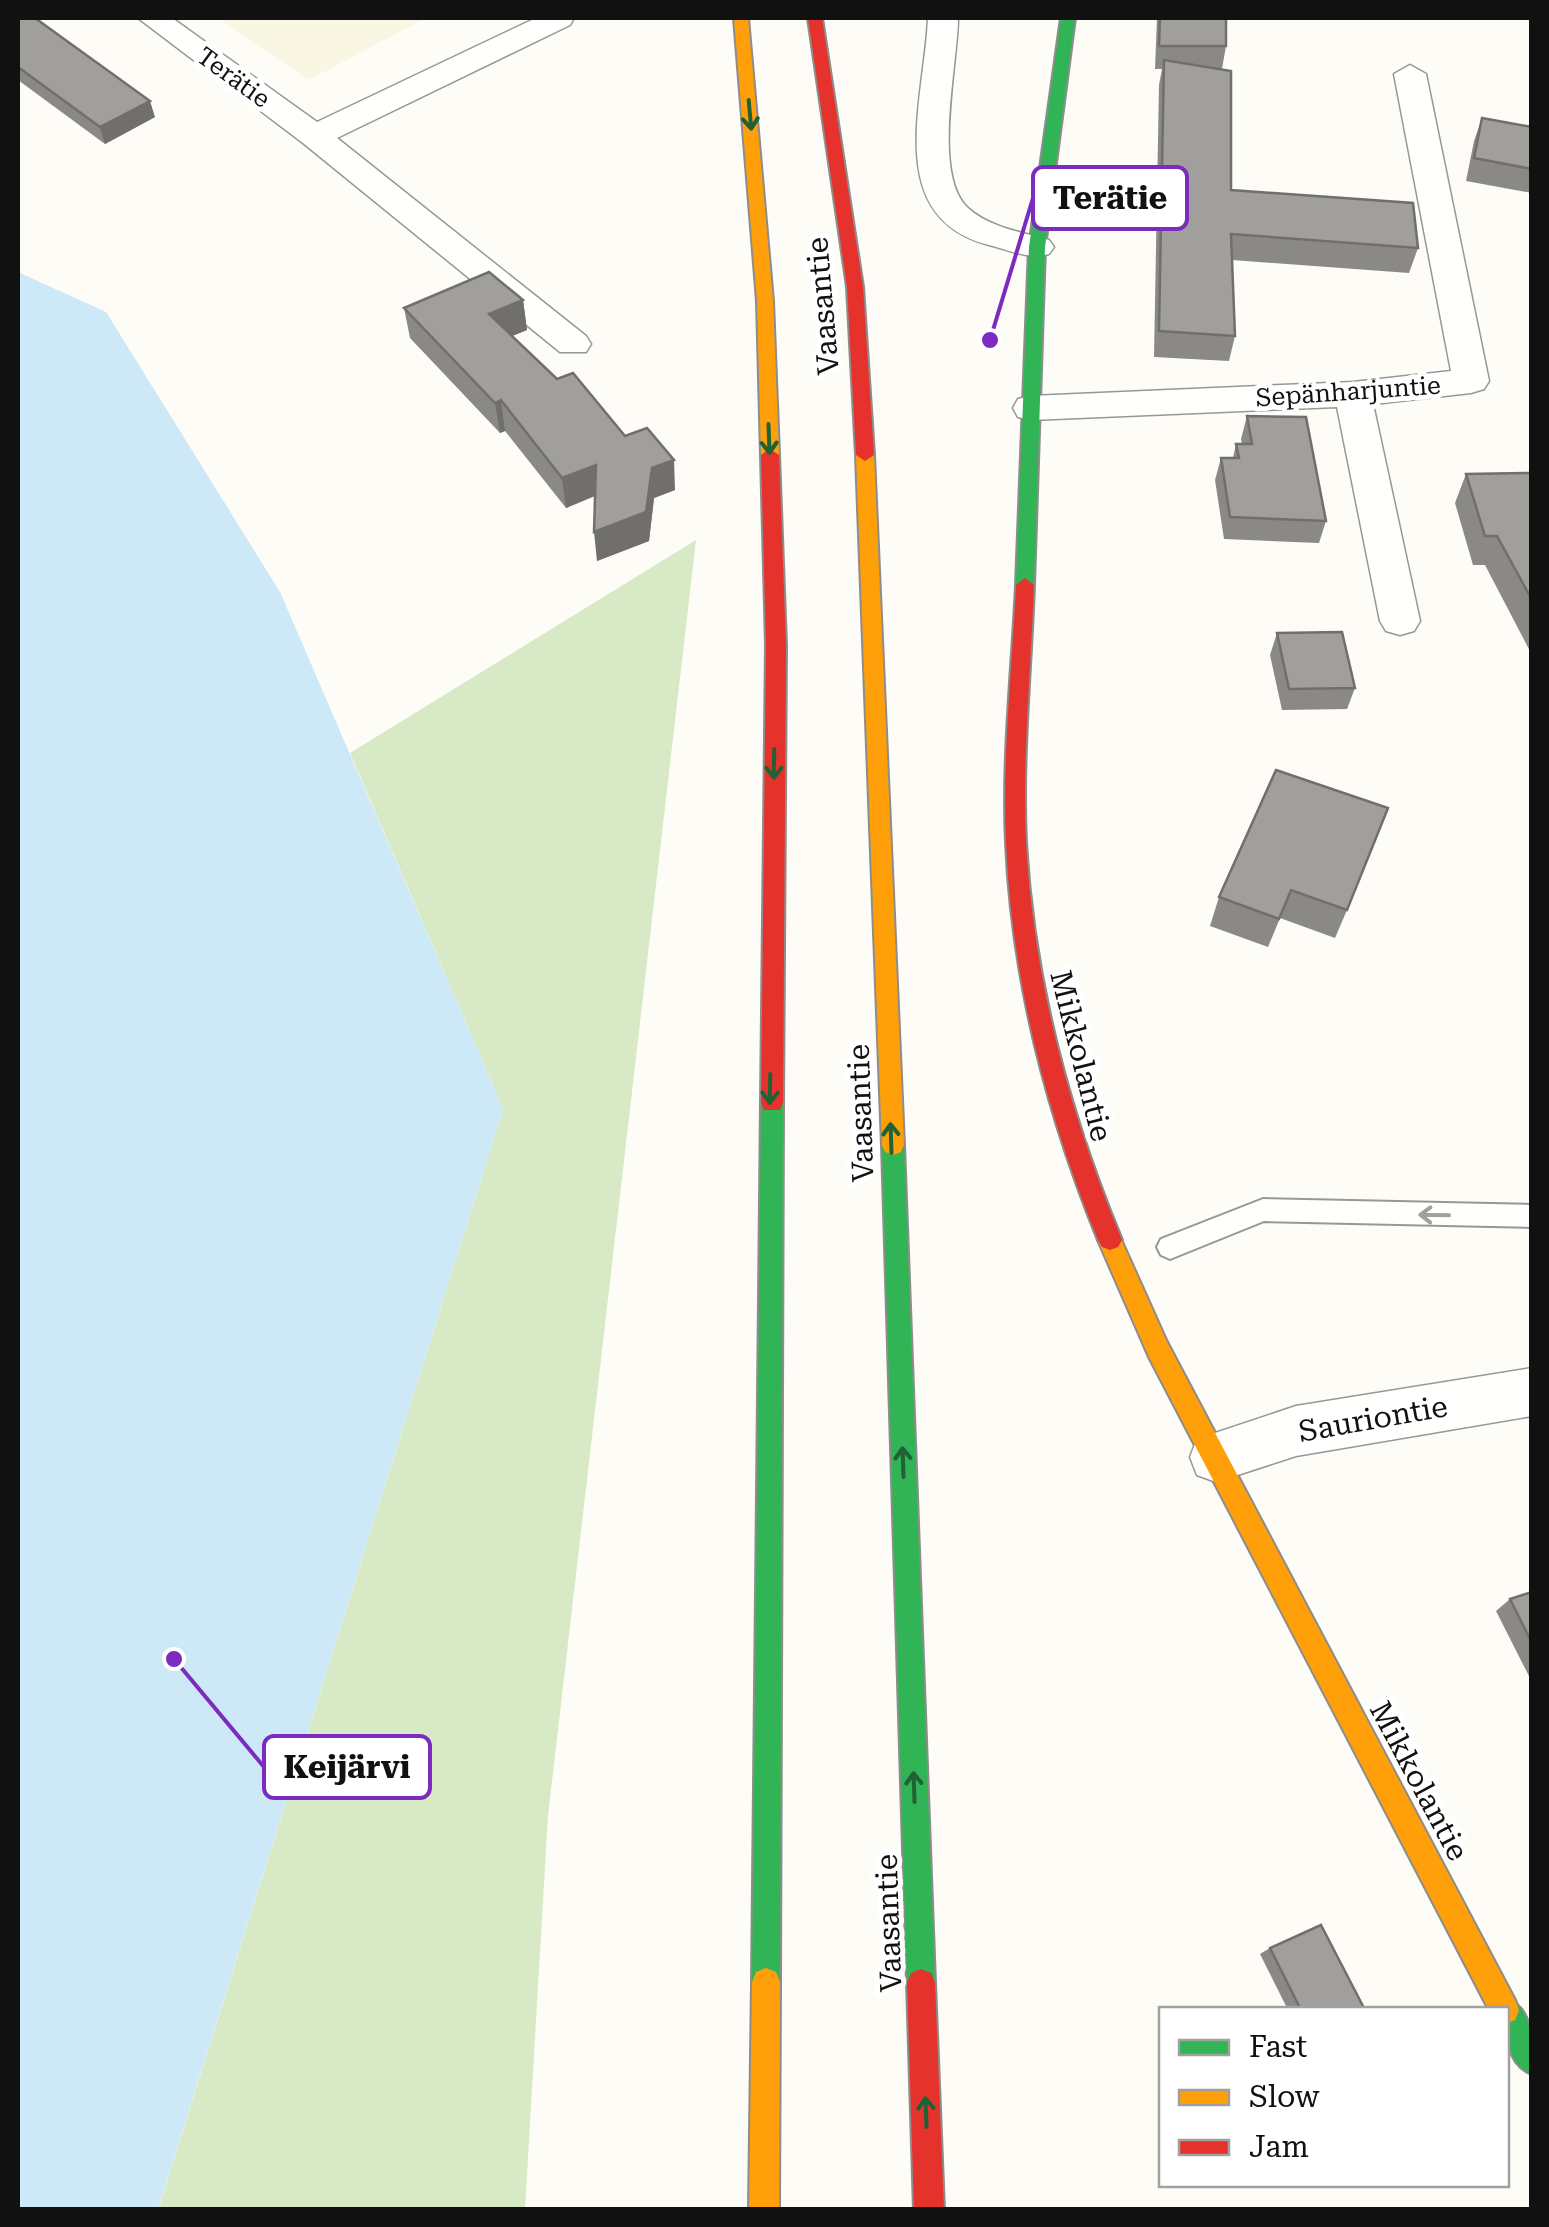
<svg xmlns="http://www.w3.org/2000/svg" width="1549" height="2227" font-family="'Roboto Serif',serif">
<rect width="100%" height="100%" fill="#fdfcf7"/>
<!-- farmland -->
<path fill="#f9f7e4" d="M218 18H426L309 80Z"/>
<!-- forest -->
<path fill="#d8eac5" d="M696 540 548 1816 525 2209 158 2210 503 1109 350 753Z"/>
<!-- water -->
<path fill="#cde8f7" d="M18 272 106 312 280 592 503 1109 158 2209H18Z"/>
<g fill="none" stroke-linecap="round" stroke-linejoin="round">
<!-- lane casing -->
<g stroke="#979795" stroke-width="4">
<path id="lane" d="M1263 1199 1532 1205V1227L1264 1221 1170 1259 1161 1255 1157 1247 1161 1239Z"/>
</g>
<!-- street casing -->
<g stroke="#979795" stroke-width="3">
<path id="street" d="M138 18H172L317 122 536 18H574L570 25 337 138 586 336 591 344 586 352H560L303 143Z
M928 18H958C958 64 931 177 969 209 991 228 1022 232 1049 240L1054 247 1049 254C1029 260 1009 250 989 245 881 217 925 98 928 18Z
M1410 65 1426 74 1489 381 1484 389 1471 393 1373 404 1420 621 1414 631 1400 635 1386 631 1380 621 1337 407 1031 420 1018 417 1013 408 1018 399 1031 396 1353 382 1451 371 1394 74Z
M1532 1368V1416L1296 1456 1216 1482 1197 1475 1190 1457 1197 1439 1296 1406Z"/>
</g>
<!-- fast casing -->
<g stroke="#8e8d8b" stroke-width="4">
<path id="fast" d="M1061 18H1075L1045 247 1034 585 1025 592 1016 585 1029 247Z
M772 1093 780 1096 783 1103 780 1982 776 1992 766 1996 756 1992 752 1982 761 1103 764 1096Z
M893 1135 901 1138 904 1145 935 1983 931 1993 921 1997 911 1993 907 1983 882 1145 885 1138Z
M1506 1998C1536 2010 1532 2048 1532 2074 1506 2064 1506 2033 1506 2010H1493L1496 2002Z"/>
</g>
<!-- slow casing -->
<g stroke="#8e8d8b" stroke-width="4">
<path id="slow" d="M734 18H748L773 301 779 455 770 461 761 455 757 301Z
M865 449 874 455 904 1145 901 1152 893 1155 885 1152 882 1145 856 455Z
M1110 1230 1118 1233 1167 1342 1515 2000 1519 2010 1515 2020 1506 2024V2010H1489L1149 1357 1098 1240 1102 1233Z
M766 1968 776 1972 780 1982 779 2210H749L752 1982 756 1972Z"/>
</g>
<!-- jam casing -->
<g stroke="#8e8d8b" stroke-width="4">
<path id="jam" d="M808 18H822L863 287 874 455 865 461 856 455 847 287Z
M770 449 779 455 786 645 783 1103 780 1110H764L761 1103 766 645 761 455Z
M1025 578 1034 585C1031 671 1022 757 1026 843 1034 981 1069 1113 1122 1240L1118 1247 1110 1250 1102 1247 1098 1240C1046 1112 1012 981 1006 843 1002 757 1012 671 1016 585Z
M921 1969 931 1973 935 1983 944 2210H914L907 1983 911 1973Z"/>
</g>
<!-- lane -->
<use href="#lane" fill="#fffffe" fill-rule="evenodd"/>
<!-- street -->
<use href="#street" fill="#fffffe" fill-rule="evenodd"/>
<!-- fast -->
<use href="#fast" fill="#30b455" fill-rule="evenodd"/>
<!-- slow -->
<use href="#slow" fill="#ff9f0a" fill-rule="evenodd"/>
<!-- jam -->
<use href="#jam" fill="#e5322d" fill-rule="evenodd"/>
</g>
<!-- wall -->
<path fill="#8a8986" d="M18 18 155 117 105 144 18 80Z
M1157 18H1226V46L1222 69H1216L1231 190 1418 248 1409 273 1232 260 1235 336 1229 361 1154 357 1159 85 1162 69H1155Z
M1482 118 1532 127V193L1466 181 1474 141Z
M523 300 527 330 512 336 557 379 625 436 675 490 654 498 649 541 597 561 595 496 566 508 505 431 500 433 410 338 404 308Z
M1247 416 1326 521 1319 543 1224 539 1215 480 1221 458H1233L1236 444H1242L1241 439Z
M1532 473V655L1485 565H1473L1455 503 1466 474Z
M1277 633 1355 688 1347 709 1282 710 1270 655Z
M1276 770 1347 910 1335 938 1280 918 1268 947 1210 926 1219 897Z
M1532 1592V1682L1496 1611 1510 1599Z
M1270 1948 1365 2010H1288L1260 1954Z"/>
<!-- shaded-wall -->
<path fill="#716f6d" d="M150 101 155 117 105 144 100 127Z
M523 300 527 330 493 344 489 314Z
M501 400 505 431 500 433 495 403Z
M674 460 675 490 654 498 649 541 597 561 594 532 652 468Z
M596 465 599 494 566 508 562 478Z"/>
<!-- building -->
<path fill="#a19f9c" stroke="#716f6d" stroke-width="2.5" d="M18 18H35L150 101 100 127 18 67Z
M1160 18H1226V46H1159Z
M1164 60 1231 71V190L1413 203 1418 248 1231 234 1235 336 1159 331Z
M1482 118 1532 127V169L1474 158Z
M489 272 523 300 489 314 557 379 573 373 625 436 647 428 674 460 652 468 646 512 594 532 596 465 562 478 501 400 495 403 404 308Z
M1247 416 1306 417 1326 521 1230 517 1221 458H1239L1236 444H1252Z
M1532 473V600L1497 536H1485L1466 474Z
M1342 632 1355 688 1289 689 1277 633Z
M1276 770 1388 808 1347 910 1291 890 1279 919 1219 897Z
M1532 1592V1643L1510 1599Z
M1321 1925 1365 2010H1301L1270 1948Z"/>
<!-- one-way arrows -->
<defs><path id="oneway-shaft" d="M-6 0H5M1.5-3L5.5 0L1.5 3" fill="none" stroke-width="1.6" stroke-linecap="round" stroke-linejoin="round" transform="scale(2.5)"/></defs>
<g stroke="#206233">
<use href="#oneway-shaft" transform="translate(750 115) rotate(85)"/>
<use href="#oneway-shaft" transform="translate(769 439) rotate(88)"/>
<use href="#oneway-shaft" transform="translate(774 764) rotate(91)"/>
<use href="#oneway-shaft" transform="translate(770 1089) rotate(91)"/>
<use href="#oneway-shaft" transform="translate(891 1138) rotate(-92)"/>
<use href="#oneway-shaft" transform="translate(903 1462) rotate(-92)"/>
<use href="#oneway-shaft" transform="translate(914 1787) rotate(-92)"/>
<use href="#oneway-shaft" transform="translate(926 2112) rotate(-92)"/>
</g>
<use stroke="#a0a09f" href="#oneway-shaft" transform="translate(1434 1215) rotate(-179)"/>
<g text-anchor="middle" stroke-width="10" stroke-linejoin="round" paint-order="stroke">
<!-- far-street labels -->
<g font-size="25" fill="#111" stroke="#fff">
<text transform="translate(234 77) rotate(36)" y="9">Terätie</text>
<text transform="translate(1348 391) rotate(-4)" y="9">Sepänharjuntie</text>
</g>
<!-- street labels -->
<g font-size="30" fill="#111" stroke="#fff">
<text transform="translate(823 306) rotate(-95)" y="10">Vaasantie</text>
<text transform="translate(1081 1056) rotate(76)" y="10">Mikkolantie</text>
<text transform="translate(861 1113) rotate(-92)" y="10">Vaasantie</text>
<text transform="translate(1373 1419) rotate(-10)" y="10">Sauriontie</text>
<text transform="translate(1419 1781) rotate(62)" y="10">Mikkolantie</text>
<text transform="translate(889 1923) rotate(-92)" y="10">Vaasantie</text>
</g>
</g>
<!-- callouts -->
<path fill="none" stroke="#7b2cbf" stroke-width="4" d="M990 340L1033 198M174 1659L264 1767"/>
<g fill="#7b2cbf" stroke="#fff" stroke-width="4">
<circle cx="990" cy="340" r="10"/>
<circle cx="174" cy="1659" r="10"/>
</g>
<g fill="#fff" stroke="#7b2cbf" stroke-width="4">
<rect x="1033" y="167" width="154" height="62" rx="10"/>
<rect x="264" y="1736" width="166" height="62" rx="10"/>
</g>
<g font-size="32" text-anchor="middle" font-weight="bold" fill="#111">
<text x="1110" y="209">Terätie</text>
<text x="347" y="1778">Keijärvi</text>
</g>
<!-- border -->
<rect width="1549" height="2227" fill="none" stroke="#111111" stroke-width="40"/>
<!-- legend -->
<rect x="1159" y="2007" width="350" height="180" fill="#ffffff" stroke="#a0a0a0" stroke-width="2.5"/>
<rect x="1179" y="2040" width="50" height="15" fill="#30b455" stroke="#a0a0a0" stroke-width="2.5"/>
<text x="1249" y="2057" font-size="30" fill="#111111">Fast</text>
<rect x="1179" y="2090" width="50" height="15" fill="#ff9f0a" stroke="#a0a0a0" stroke-width="2.5"/>
<text x="1249" y="2107" font-size="30" fill="#111111">Slow</text>
<rect x="1179" y="2140" width="50" height="15" fill="#e5322d" stroke="#a0a0a0" stroke-width="2.5"/>
<text x="1249" y="2157" font-size="30" fill="#111111">Jam</text>
</svg>
